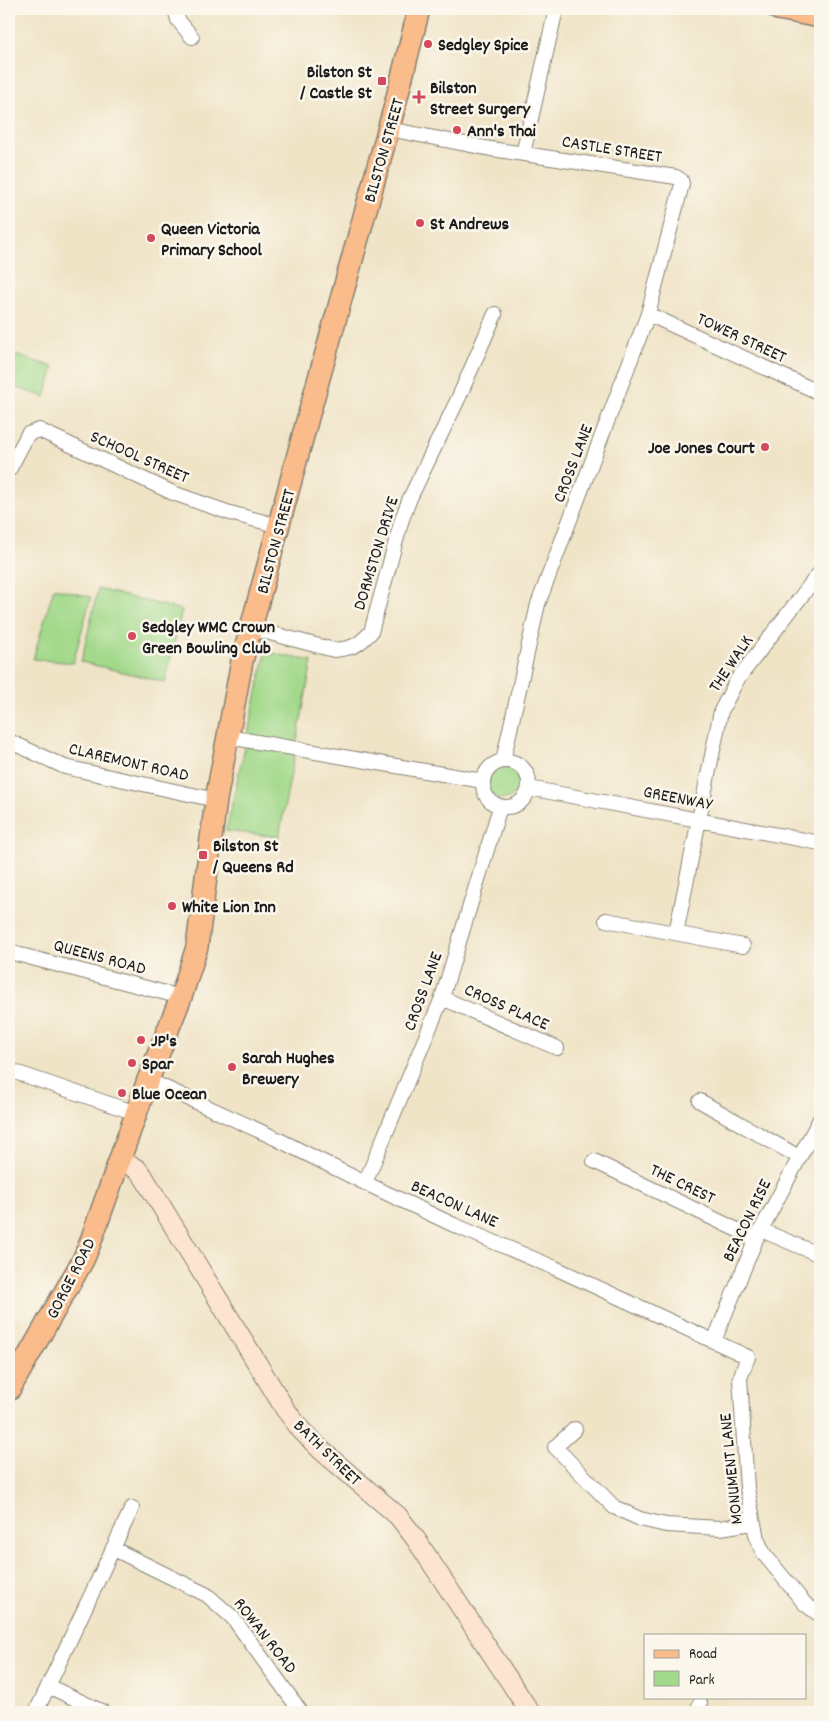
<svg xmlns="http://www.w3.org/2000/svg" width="829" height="1721" font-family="Dekko,sans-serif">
<rect width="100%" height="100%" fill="#fbf7ec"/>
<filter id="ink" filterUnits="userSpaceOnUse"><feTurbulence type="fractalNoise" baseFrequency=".02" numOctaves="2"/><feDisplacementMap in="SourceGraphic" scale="10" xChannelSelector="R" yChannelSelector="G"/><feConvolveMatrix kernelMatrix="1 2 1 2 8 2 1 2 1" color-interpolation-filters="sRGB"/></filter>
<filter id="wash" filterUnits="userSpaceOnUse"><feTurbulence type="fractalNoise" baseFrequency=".0096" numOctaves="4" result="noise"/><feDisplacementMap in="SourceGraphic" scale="20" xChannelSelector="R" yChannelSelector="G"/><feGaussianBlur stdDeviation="1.12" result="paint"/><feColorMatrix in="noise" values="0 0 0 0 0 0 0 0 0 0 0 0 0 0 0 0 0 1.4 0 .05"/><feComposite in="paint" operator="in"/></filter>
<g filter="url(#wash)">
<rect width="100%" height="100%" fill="#f0e4c7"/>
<!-- green -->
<path fill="#a2d98a" stroke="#5f7a53" d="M9 353 54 367 45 397 9 385Z
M54 588 91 597 73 663 33 659Z
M98 589 182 610 165 682 81 662Z
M266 652 312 661 279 837 226 831Z
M488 783a16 16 0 1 1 32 0a16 16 0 1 1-32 0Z"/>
</g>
<g filter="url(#ink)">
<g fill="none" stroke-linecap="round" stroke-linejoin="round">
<!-- street casing -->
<g stroke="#868072" stroke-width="16">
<path id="street" d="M175 9 178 20 192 37
M389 129 491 149 676 177 681 180 682 184 648 314 538 604 503 761
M523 154 556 9
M648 314 820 393
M9 470 28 434 39 430 173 493 230 513 279 526
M251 628 334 650C353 648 358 646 371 632L402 519 410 498 459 397 495 314
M228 737 483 781
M9 741 65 767 216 800
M483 784a23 23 0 1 1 46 0a23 23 0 1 1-46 0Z
M529 788 820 843
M606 920 743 946
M676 933 721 711 737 680 820 572
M9 952 181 997
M442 998 557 1048
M9 1070 136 1113
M148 1080 275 1138 365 1183 454 1225 555 1268 748 1357 740 1378 747 1488 757 1539 764 1554 805 1604 820 1615
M700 1101 799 1157
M594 1161 756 1239
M365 1183 442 998 500 807
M761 1230 820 1255
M714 1341 756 1239 820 1119
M575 1429 555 1447 614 1507 640 1519 666 1525 720 1528 752 1523
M114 1549 207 1595 233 1618 301 1712
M48 1686 103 1712
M36 1712 132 1508
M697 1712 700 1703"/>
</g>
<!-- secondary casing -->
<g stroke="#868072" stroke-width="21">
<path id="secondary" d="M121 1161 137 1169 143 1176 285 1409 301 1430 321 1450 398 1516 415 1538 530 1712"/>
</g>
<!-- primary casing -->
<g stroke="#868072" stroke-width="24">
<path id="primary" d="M778 9 820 17
M9 1390 83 1260 89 1246 148 1080 181 997 197 947 216 800 242 661 307 421 394 109 419 9"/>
</g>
<!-- street -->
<use href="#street" stroke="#fff" stroke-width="14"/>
<!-- secondary -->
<use href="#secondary" stroke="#fde4d1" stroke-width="19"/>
<!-- primary -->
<use href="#primary" stroke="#fabc8b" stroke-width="21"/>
</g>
</g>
<!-- markers -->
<g fill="#d1495b" stroke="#fbf7ec" stroke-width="2">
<circle cx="428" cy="44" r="5"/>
<rect x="377" y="76" width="10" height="10" rx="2.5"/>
<path d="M416.5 89.5h5v5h5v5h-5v5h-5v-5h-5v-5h5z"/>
<circle cx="457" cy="130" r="5"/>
<circle cx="420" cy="223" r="5"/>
<circle cx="151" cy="238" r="5"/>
<circle cx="765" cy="447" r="5"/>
<circle cx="132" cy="636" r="5"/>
<rect x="198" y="850" width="10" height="10" rx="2.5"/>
<circle cx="172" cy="906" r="5"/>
<circle cx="141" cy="1040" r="5"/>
<circle cx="132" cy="1063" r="5"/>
<circle cx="232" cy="1067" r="5"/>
<circle cx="122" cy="1093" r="5"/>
</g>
<g text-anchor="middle" stroke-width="5" stroke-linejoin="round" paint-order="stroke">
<!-- poi labels -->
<g font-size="18" font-weight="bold" fill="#1c1c1c" stroke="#fbf7ec" text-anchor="start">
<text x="438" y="50">Sedgley Spice</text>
<text x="372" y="77" text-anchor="end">Bilston St<tspan x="372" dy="21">/ Castle St</tspan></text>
<text x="430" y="93">Bilston<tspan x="430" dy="21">Street Surgery</tspan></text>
<text x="467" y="136">Ann's Thai</text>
<text x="430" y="229">St Andrews</text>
<text x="161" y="234">Queen Victoria<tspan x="161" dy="21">Primary School</tspan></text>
<text x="755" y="453" text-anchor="end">Joe Jones Court</text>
<text x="142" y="632">Sedgley WMC Crown<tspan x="142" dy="21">Green Bowling Club</tspan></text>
<text x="213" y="851">Bilston St<tspan x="213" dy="21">/ Queens Rd</tspan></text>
<text x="182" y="912">White Lion Inn</text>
<text x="151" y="1046">JP's</text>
<text x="242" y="1063">Sarah Hughes<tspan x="242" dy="21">Brewery</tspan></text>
<text x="142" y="1069">Spar</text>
<text x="132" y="1099">Blue Ocean</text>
</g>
<!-- street labels -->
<g font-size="18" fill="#1c1c1c" stroke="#fbf7ec">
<text transform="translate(612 148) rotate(9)" y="6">CASTLE STREET</text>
<text transform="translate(383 150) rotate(-74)" y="6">BILSTON STREET</text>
<text transform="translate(742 337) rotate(25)" y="6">TOWER STREET</text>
<text transform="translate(140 456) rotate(24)" y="6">SCHOOL STREET</text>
<text transform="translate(572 463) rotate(-69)" y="6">CROSS LANE</text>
<text transform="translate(275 541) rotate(-75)" y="6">BILSTON STREET</text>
<text transform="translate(375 553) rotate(-73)" y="6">DORMSTON DRIVE</text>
<text transform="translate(730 663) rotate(-56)" y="6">THE WALK</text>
<text transform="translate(129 761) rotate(13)" y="6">CLAREMONT ROAD</text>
<text transform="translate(678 797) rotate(11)" y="6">GREENWAY</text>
<text transform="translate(100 956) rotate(15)" y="6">QUEENS ROAD</text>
<text transform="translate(422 991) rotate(-70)" y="6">CROSS LANE</text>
<text transform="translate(507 1006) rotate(24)" y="6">CROSS PLACE</text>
<text transform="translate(683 1183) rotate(26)" y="6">THE CREST</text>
<text transform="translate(455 1203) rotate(24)" y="6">BEACON LANE</text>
<text transform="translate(746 1220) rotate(-64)" y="6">BEACON RISE</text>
<text transform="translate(70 1278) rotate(-63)" y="6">GORGE ROAD</text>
<text transform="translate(328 1452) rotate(44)" y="6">BATH STREET</text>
<text transform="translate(730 1469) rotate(-96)" y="6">MONUMENT LANE</text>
<text transform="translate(266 1635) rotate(52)" y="6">ROWAN ROAD</text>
</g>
</g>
<!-- margin -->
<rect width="829" height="1721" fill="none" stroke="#fbf7ec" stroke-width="30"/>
<!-- legend -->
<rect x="644" y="1634" width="162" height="65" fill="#fbf7ec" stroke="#a29f99"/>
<rect x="654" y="1650" width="25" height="8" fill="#fabc8b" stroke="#a29f99"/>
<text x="689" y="1658" font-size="15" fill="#1c1c1c">Road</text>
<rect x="654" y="1671" width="25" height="15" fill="#a2d98a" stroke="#a29f99"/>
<text x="689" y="1684" font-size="15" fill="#1c1c1c">Park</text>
</svg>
